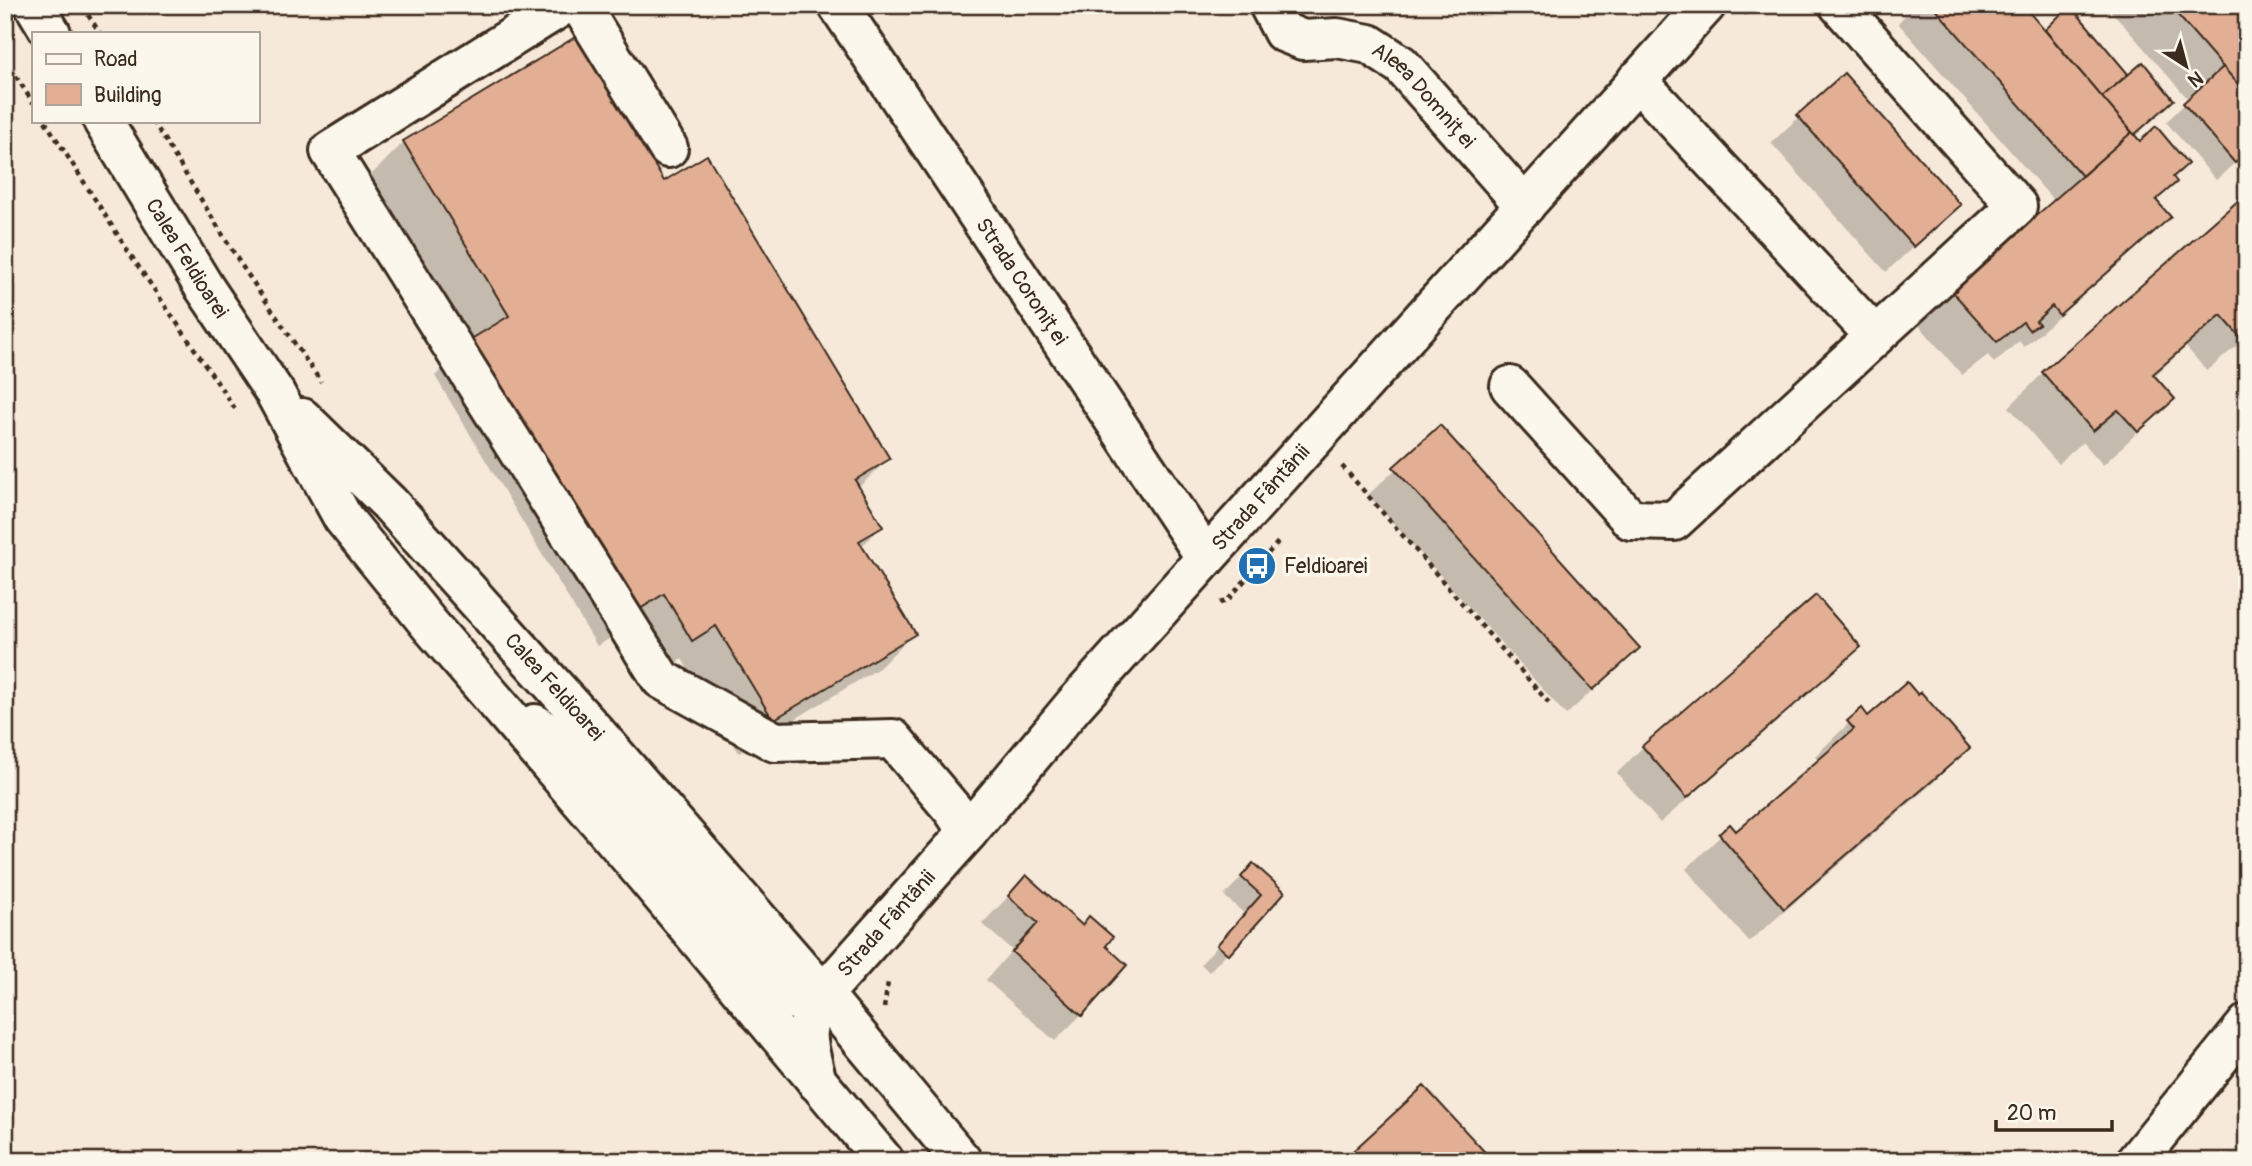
<svg xmlns="http://www.w3.org/2000/svg" width="2252" height="1166" font-family="Pangolin,sans-serif">
<rect width="100%" height="100%" fill="#f6e9da"/>
<filter id="ink" filterUnits="userSpaceOnUse"><feTurbulence type="fractalNoise" baseFrequency=".0143" numOctaves="2"/><feDisplacementMap in="SourceGraphic" scale="14" xChannelSelector="R" yChannelSelector="G"/><feConvolveMatrix kernelMatrix="1 2 1 2 8 2 1 2 1" color-interpolation-filters="sRGB"/></filter>
<g filter="url(#ink)">
<!-- shadow -->
<path fill="#0003" d="M1915 5H2020L2044 33 2071 7 2128 77 2133 136 2171 178 2154 201 2169 217 2135 250 2024 347 2019 341 1994 363 1988 355 1962 375 1919 325 1952 292 2055 202 1898 23Z
M2106 5H2247V152L2216 180 2166 122 2189 100Z
M1844 75 1959 205 1886 272 1771 143Z
M404 142 663 183 888 459 858 488 881 527 861 547 913 634 879 668 739 753 682 659 658 674 630 627 597 646 435 376 470 342 370 176Z
M2247 195V337L2207 371 2186 347 2153 377 2173 399 2103 465 2083 442 2058 464 2009 407 2043 373Z
M1440 428 1638 648 1566 715 1368 495Z
M1859 647 1832 673 1660 823 1617 773 1643 747Z
M1868 718 1968 748 1934 782 1749 942 1686 869 1730 827 1736 833 1819 762 1815 756 1849 723Z
M1253 865 1283 892 1209 972 1201 964 1245 914 1224 896Z
M1026 878 1103 946 1081 1015 1055 1041 986 980 1012 950 982 924Z"/>
<!-- building -->
<path fill="#e2af94" stroke="#3b2a1e" stroke-width="2" d="M1932 5H2023L2132 132 2082 176Z
M2070 5 2128 74 2102 97 2045 30Z
M2169 5H2247V94L2223 67Z
M577 36 664 181 707 155 890 459 855 480 883 527 859 541 916 634 773 720 716 626 692 641 664 594 632 614 468 341 509 316 403 141Z
M2143 62 2174 100 2134 135 2102 97Z
M2223 67 2247 94V153L2235 163 2183 103Z
M1844 73 1961 205 1914 247 1797 115Z
M2156 126 2188 164 2173 177 2177 182 2156 200 2171 217 2059 315 2052 306 2036 321 2039 324 2029 330 2023 322 1997 342 1951 290 2132 132 2140 141Z
M2247 193V335L2242 339 2221 315 2153 374 2175 399 2138 432 2118 410 2093 431 2042 372Z
M1440 425 1640 648 1593 690 1393 467Z
M1816 595 1861 647 1687 798 1642 746Z
M1907 682 1918 695 1921 692 1970 748 1784 909 1719 834 1730 824 1736 831 1854 729 1847 721 1862 708 1868 716Z
M1253 863 1285 892 1229 955 1217 945 1261 895 1241 877Z
M1026 875 1082 925 1089 916 1113 937 1106 946 1127 965 1082 1016 1012 952 1038 923 1008 896Z
M1424 1086 1493 1161H1342Z"/>
<g fill="none" stroke-linecap="round" stroke-linejoin="round">
<!-- minor casing -->
<g stroke="#3b2a1e" stroke-width="44">
<g id="minor">
<path d="M564 5 330 151 661 679 775 742 893 739 953 810 968 832"/>
<path d="M580 5 668 148"/>
<path id="s1" d="M838 5 1206 558"/>
<path id="s2" d="M1269 5 1283 32 1303 40 1337 38 1369 44 1401 65 1525 206"/>
<path d="M1637 80 1875 336"/>
<path d="M1510 386 1631 520 1674 521 2017 206 1839 5"/>
<path id="s3" d="M817 1082C807 1040 800 1033 823 994L968 832 1074 705 1206 558 1706 5"/>
<path d="M2136 1161 2247 1024"/>
</g>
</g>
<!-- highway casing -->
<g stroke="#3b2a1e" stroke-width="44">
<g id="highway">
<path d="M34 5 51 33"/>
<path id="s4" d="M103 121 204 287 275 393 343 518 429 624 626 853 884 1161"/>
<path id="s5" d="M302 418 389 503 598 735 823 994 962 1161"/>
<path d="M535 724 582 758 788 997 794 1000 823 994"/>
</g>
</g>
<!-- path -->
<path stroke="#3b2a1e" stroke-width="4.5" stroke-dasharray="5 5" stroke-linecap="butt" d="M1744 14 1752 5
M88 15 100 33
M5 59 33 103
M45 121 128 251 236 410
M153 121 240 263 321 382
M1342 466 1549 703
M1220 603 1227 601 1278 542V538
M884 1008 888 982"/>
<!-- minor -->
<use href="#minor" stroke="#fbf7ec" stroke-width="38"/>
<!-- highway -->
<use href="#highway" stroke="#fbf7ec" stroke-width="38"/>
</g>
</g>
<!-- icons -->
<defs>
<g id="bus-disc" transform="scale(2.0125)"><circle r="9.5" fill="#1f6fb2" stroke="#fbf7ec"/><path d="M-5-6H5V4H4V6H2V4H-2V6H-4V4H-5ZM-3.5-4V0h7V-4ZM-3.5 1.2v1.5H-2V1.2ZM2 1.2v1.5H3.5V1.2Z" fill="#fff"/></g>
</defs>
<g fill-rule="evenodd">
<use href="#bus-disc" x="1257" y="566"/>
</g>
<g text-anchor="middle" stroke-width="7" stroke-linejoin="round" paint-order="stroke">
<!-- street labels -->
<g font-size="21" fill="#3b2a1e" stroke="#fbf7ec">
<text dy="7" stroke="none"><textPath href="#s2" startOffset="194">Aleea Domniței</textPath></text>
<text dy="7" stroke="none"><textPath href="#s4" startOffset="161">Calea Feldioarei</textPath></text>
<text dy="7" stroke="none"><textPath href="#s1" startOffset="332">Strada Coroniței</textPath></text>
<text dy="7" stroke="none"><textPath href="#s3" startOffset="754">Strada Fântânii</textPath></text>
<text dy="7" stroke="none"><textPath href="#s5" startOffset="369">Calea Feldioarei</textPath></text>
<text dy="7" stroke="none"><textPath href="#s3" startOffset="187">Strada Fântânii</textPath></text>
</g>
<!-- poi labels -->
<g font-size="21" fill="#3b2a1e" stroke="#fbf7ec" text-anchor="start">
<text x="1284" y="573">Feldioarei</text>
</g>
</g>
<!-- margin -->
<rect width="2252" height="1166" fill="none" stroke="#fbf7ec" stroke-width="28"/>
<rect x="14" y="14" width="2224" height="1138" fill="none" stroke="#3b2a1e" stroke-width="2.5" filter="url(#ink)"/>
<!-- legend -->
<rect x="32" y="32" width="228" height="91" fill="#fbf7ec" stroke="#aea59a" stroke-width="2"/>
<rect x="46" y="54" width="35" height="10" fill="#fbf7ec" stroke="#aea59a" stroke-width="2"/>
<text x="94" y="66" font-size="21" fill="#3b2a1e">Road</text>
<rect x="46" y="84" width="35" height="21" fill="#e2af94" stroke="#aea59a" stroke-width="2"/>
<text x="94" y="102" font-size="21" fill="#3b2a1e">Building</text>
<!-- north arrow -->
<g transform="translate(2186 66) rotate(144)" stroke="#fbf7ec" stroke-width="5" paint-order="stroke">
<path d="M0-5L12 26L0 18L-12 26Z" fill="#3b2a1e"/>
<text y="-10" font-size="19" font-weight="bold" text-anchor="middle" fill="#3b2a1e">N</text>
</g>
<!-- scale -->
<path d="M1996 1120v10h116v-10" fill="none" stroke="#3b2a1e" stroke-width="3.5"/>
<text x="2007" y="1120" font-size="21" fill="#3b2a1e" stroke="#fbf7ec" stroke-width="5" paint-order="stroke">20 m</text>
</svg>
